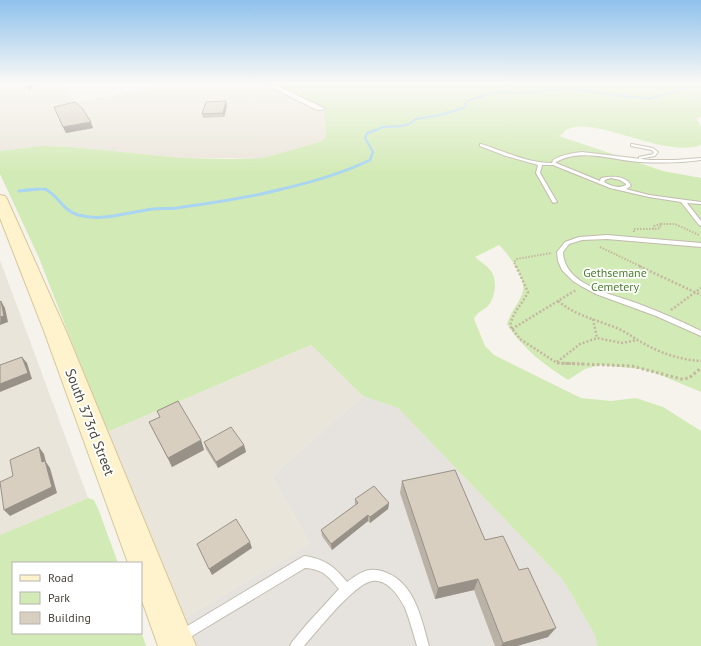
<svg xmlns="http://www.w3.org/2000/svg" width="701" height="646" font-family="'PT Sans',sans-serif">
<rect width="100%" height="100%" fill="#f6f3ec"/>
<!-- residential -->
<path fill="#eae5da" d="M57 83 77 102 181 83H259L325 112 326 137 322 141 263 158H182L72 147 41 146 0 151V84Z
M0 260 88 498 0 535Z
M311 345 363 396 272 476 310 544 180 621 107 432Z"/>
<!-- industrial -->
<path fill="#e6e2dd" d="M363 396 398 408 563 580 595 635 597 646H190L180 621 310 544 272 476Z"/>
<!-- green -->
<path fill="#d2eab5" d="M271 83H701V117L696 118 701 126V145C663 159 594 114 566 130 564 132 562 135 559 136L663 171 701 178V392L658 374 641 369 600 365 585 369 568 380C544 365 522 348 507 324 510 312 521 301 523 291 526 279 508 253 499 245L475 257C480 262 487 265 491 271 498 281 495 299 487 307 482 311 476 313 474 319L485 346 494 355 581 398 611 401 636 398 663 407 701 431V646H597L595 635 563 580 398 408 363 396 311 345 107 432 39 258 0 174V151L41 146 72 147 182 158 227 159 263 158 322 141 326 136 324 108Z
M88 498 94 500 99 511 118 563H13V633H141V631L146 646H0V535Z"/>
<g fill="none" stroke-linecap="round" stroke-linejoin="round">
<!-- stream-far2 -->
<path stroke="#a9d4f2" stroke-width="2" d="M373 131 383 127 402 126 409 124 416 119 440 115 464 108 467 101 495 92 519 93 571 89 649 99 684 89 689 84 687 83"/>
<!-- stream-far1 -->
<path stroke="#a9d4f2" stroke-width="2.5" d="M26 190 44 189 47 190
M278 190C309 183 341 174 370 160L373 152 365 138 367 133 376 130"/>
<!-- stream -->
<path stroke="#a9d4f2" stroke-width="3" d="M45 189C58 195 62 210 78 215 104 222 128 212 153 209 161 208 169 209 177 208 211 203 249 198 282 189
M19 191 38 189"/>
<!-- lane casing -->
<g stroke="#c2bbae" stroke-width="2">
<path id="lane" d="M481 144C504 151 527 163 552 163L553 160C562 155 571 153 582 152L650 160H675L701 158V160C680 163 660 163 639 162 611 160 582 148 556 162V163L600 181 601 178C611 176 627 175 631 186L626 189 649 195 701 202V204L687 203 701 221V226L699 225 681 202 649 197 610 188 553 165H542L540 173 557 202 553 203 536 173 538 165 506 156 480 146V144ZM611 178 620 180 626 184V185C619 189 611 186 604 182L605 180Z
M632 144 653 148 658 152 655 156 639 159V157L653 154 654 152 651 150 631 146V144Z
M607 235 701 243V247L607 239 582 240 569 244 563 252C564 286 613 294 639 304 660 312 681 321 701 331V336L656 316 596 294 581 286 573 281 562 270 558 261 557 252 565 242 579 237Z
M304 556C325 559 334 566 347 582 362 571 370 566 387 573 415 584 422 621 429 646H417C413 633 410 620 405 608 399 596 387 578 372 581 354 584 317 631 304 646H290L292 642 307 624 339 589C328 576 323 569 305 568L187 639 183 641 179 639 177 635 179 631Z"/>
</g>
<!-- street casing -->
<g stroke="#c2bbae" stroke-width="2">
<path id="street" d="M263 83H272L324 108 323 110H317Z"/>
</g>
<!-- secondary casing -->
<g stroke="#d6c79b" stroke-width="2">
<path id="secondary" d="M0 195 5 196 7 199 66 331 196 646H158L141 598V563H128L44 331 0 218Z"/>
</g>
<!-- path-far2 -->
<path stroke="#c4b79f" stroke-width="2" stroke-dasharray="1.5 1.5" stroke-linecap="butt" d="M653 229 654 226 661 224
M634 232V229H657L660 228 661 224H675L699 235
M600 247 642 267
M516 267 514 262 517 259 552 253"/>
<!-- path-far1 -->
<path stroke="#c4b79f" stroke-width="2.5" stroke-dasharray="2 2" stroke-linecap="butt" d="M516 266 528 292C522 305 513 311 510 326L520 339 557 363 582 364
M639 266 701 295
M558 301C576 316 598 320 619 329 628 333 635 339 643 343 660 353 681 360 701 361
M671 310 701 288
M593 319 597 338 622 343 637 340
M512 329 576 290
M557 362 580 344 597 338"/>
<!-- path -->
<path stroke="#c4b79f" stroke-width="3" stroke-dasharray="2.5 2.5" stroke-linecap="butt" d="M557 363 632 366 681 379 689 378 701 368"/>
<!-- lane -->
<use href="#lane" fill="#fff" fill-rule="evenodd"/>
<!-- street -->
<use href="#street" fill="#fff" fill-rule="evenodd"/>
<!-- secondary -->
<use href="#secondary" fill="#fff3cd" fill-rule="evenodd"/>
</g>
<!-- wall -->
<path fill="#bab2a6" d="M21 83H36L29 90Z
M227 106 224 117 203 118 202 114Z
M54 107 93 128 66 133Z
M157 411 201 440 204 450 172 467 149 422 160 417Z
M204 442 244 445 246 452 218 468 206 449Z
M402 481 485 540 548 637 517 646H495L474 590 435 599 400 493Z
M355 499 389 503 388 509 370 523 368 521 332 550 322 536 321 530 355 505Z"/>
<!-- shaded-wall -->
<path fill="#979187" d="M31 83H36L29 90 27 86Z
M226 101 227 106 224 117 223 113Z
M91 122 93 128 66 133 63 127Z
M1 301 5 308 8 322 0 325Z
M22 357 27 363 32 379 0 392V384Z
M201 440 204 450 172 467 168 458Z
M244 445 246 452 218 468 216 462Z
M39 447 44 454 46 462 50 468 57 493 10 516 4 510 42 462Z
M389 503 388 509 370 523V517Z
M368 515V521L332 550 331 544Z
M250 542 252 548 212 575 209 569Z
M478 579 474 590 435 599 438 588Z
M556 628 548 637 517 646H501L503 643Z"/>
<!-- building -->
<path fill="#d8cfc1" stroke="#979187" d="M24 83H31L27 86Z
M226 101 223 113 202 114 206 102Z
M75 102 82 108 91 122 63 127 54 107Z
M1 301 4 316 0 317V302Z
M22 357 28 373 0 384V365Z
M178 401 201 440 168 458 149 422 160 417 157 411Z
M231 427 244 445 216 462 204 442Z
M39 447 42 462 45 461 52 487 4 510 0 482 13 476 10 460Z
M455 470 485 540 503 536 519 570 528 568 556 628 503 643 478 579 438 588 402 481Z
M374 486 389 503 370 517 368 515 331 544 321 530 358 503 355 499Z
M236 519 250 542 209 569 197 544Z"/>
<!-- sky -->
<linearGradient id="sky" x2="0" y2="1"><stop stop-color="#8fc1ec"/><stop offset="0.48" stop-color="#fbfaf6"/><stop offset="1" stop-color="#fbfaf6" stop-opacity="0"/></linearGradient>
<rect width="701" height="174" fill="url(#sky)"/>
<g text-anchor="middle" stroke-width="3.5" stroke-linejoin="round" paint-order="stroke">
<!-- park labels -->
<g font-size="12" fill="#4a7f2a" stroke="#fff">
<text x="615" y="277">Gethsemane<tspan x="615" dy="14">Cemetery</tspan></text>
</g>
<!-- near-street labels -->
<g font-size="14" fill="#4b4439" stroke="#fff">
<text transform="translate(90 422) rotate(69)" y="5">South 373rd Street</text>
</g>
</g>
<!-- legend -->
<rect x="12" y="562" width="130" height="72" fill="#ffffff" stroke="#b7b4b0"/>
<rect x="20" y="575" width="20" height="6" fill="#fff3cd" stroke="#b7b4b0"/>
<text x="48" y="582" font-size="12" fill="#4b4439">Road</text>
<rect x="20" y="592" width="20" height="12" fill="#d2eab5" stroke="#b7b4b0"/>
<text x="48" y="602" font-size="12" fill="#4b4439">Park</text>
<rect x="20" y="612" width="20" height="12" fill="#d8cfc1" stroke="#b7b4b0"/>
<text x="48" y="622" font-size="12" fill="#4b4439">Building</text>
</svg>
